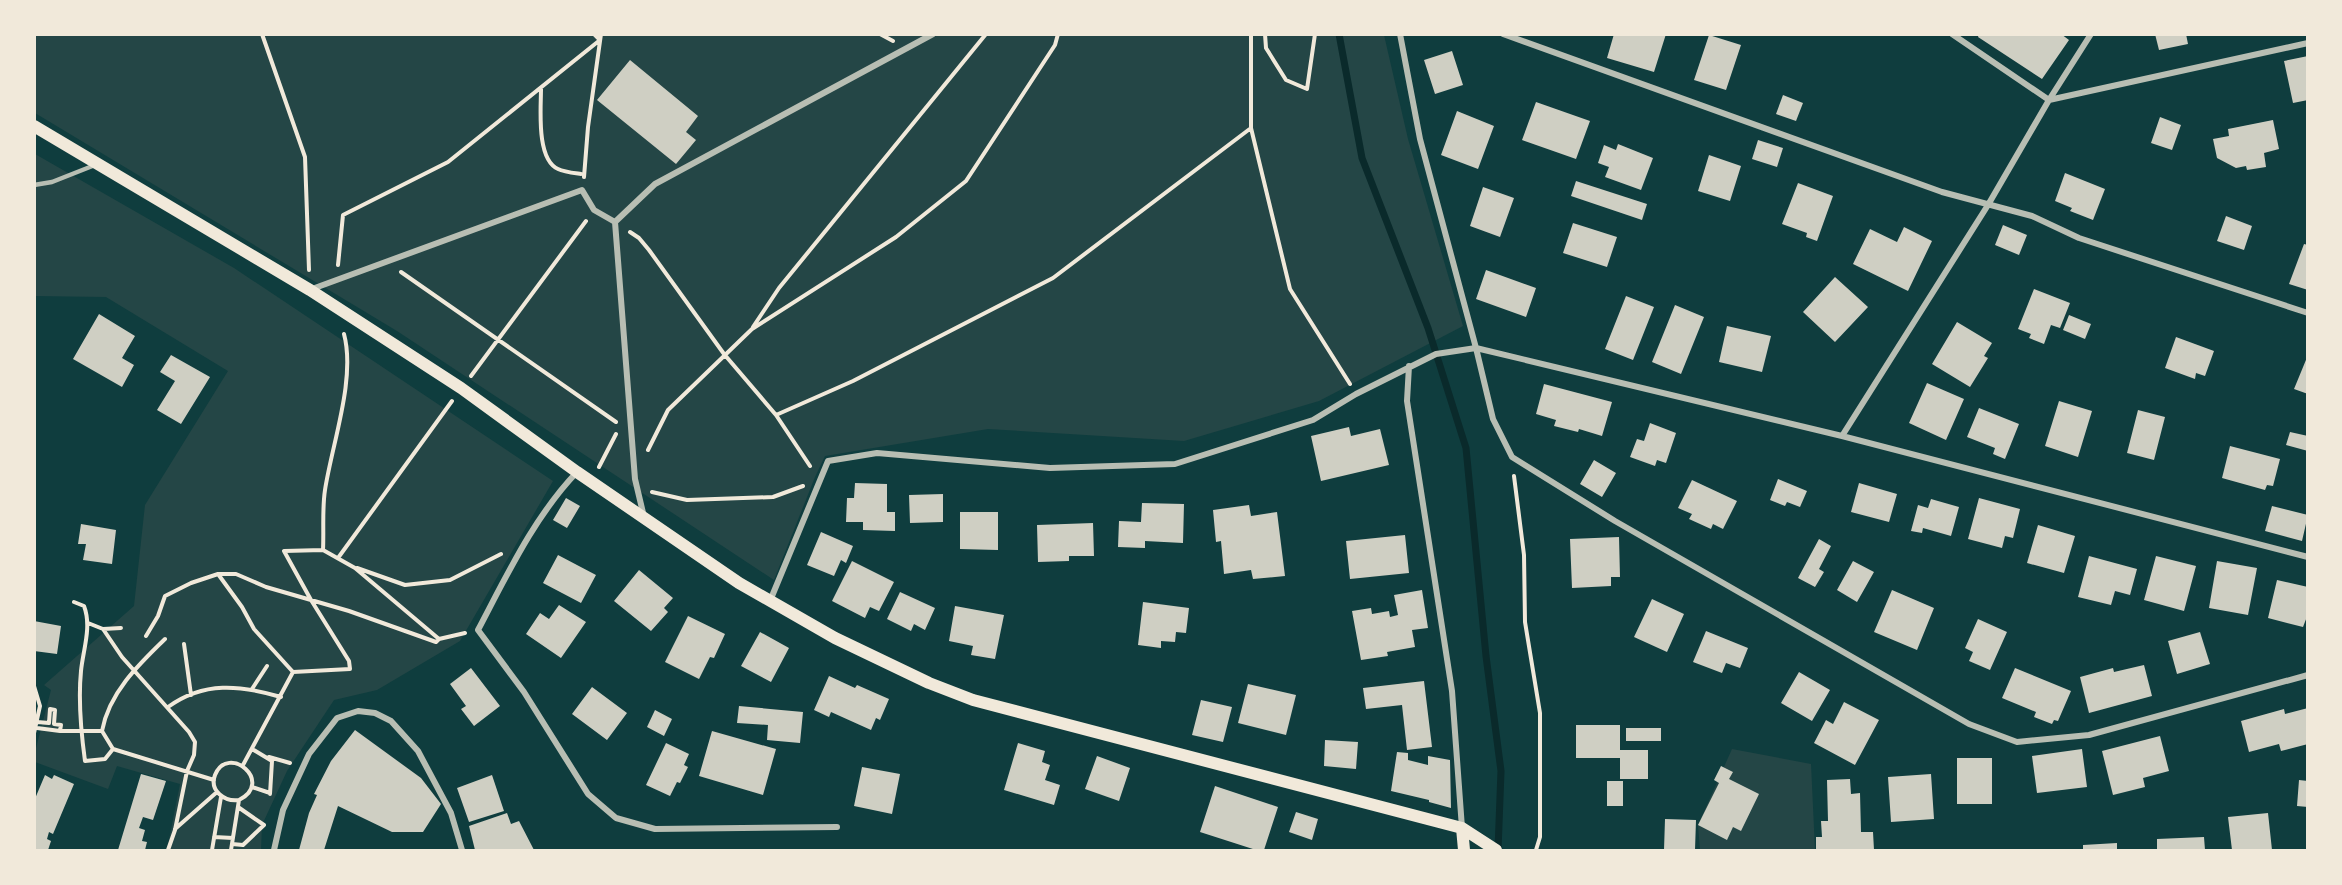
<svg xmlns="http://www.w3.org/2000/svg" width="2342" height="885" font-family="'Golos Text',sans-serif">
<rect width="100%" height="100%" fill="#0f3d3e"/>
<!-- green -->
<path fill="#244646" d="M34 35H1384L1408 139 1463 326 1319 401 1184 441 988 429 825 456 815 477 774 580 397 331 35 113Z
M35 154 234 268 553 481 460 641 377 690 334 700 287 771 262 825 261 850H167L180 784 117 766 108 789 35 762V752L51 690 44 685 134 606 145 505 228 371 106 297 35 296Z
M1732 749 1811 764 1815 850H1700L1698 825Z"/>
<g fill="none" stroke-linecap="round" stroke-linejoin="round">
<!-- stream -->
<path stroke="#0a2a2b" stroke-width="7" d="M1339 34 1362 158 1428 328 1466 448 1486 656 1501 771 1498 850"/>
</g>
<!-- building -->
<path fill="#cfcfc3" d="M1614 34H1666L1654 72 1607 58Z
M1979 34H2061L2069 40 2042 79 1978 37Z
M2155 34H2186L2188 44 2159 50Z
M1709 35 1741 45 1726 90 1694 80Z
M1452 51 1463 85 1435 94 1424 60Z
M2308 56V100L2293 103 2284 61Z
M630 60 698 116 686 132 696 140 676 164 597 100Z
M1783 95 1803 103 1796 121 1776 114Z
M1536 102 1590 121 1576 159 1522 140Z
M1457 111 1494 126 1478 169 1441 155Z
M2160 117 2181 125 2172 150 2151 143Z
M2273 120 2279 149 2264 153 2266 167 2247 170 2246 166 2236 168 2217 158 2213 139 2229 136 2228 129Z
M1758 140 1783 148 1777 167 1752 159Z
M1618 144 1653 158 1641 190 1605 177 1609 167 1598 163 1604 145 1616 150Z
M1709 155 1741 166 1730 201 1698 191Z
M2065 173 2105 189 2093 220 2070 211 2072 208 2055 201Z
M1576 181 1647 204 1642 220 1571 196Z
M1798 183 1833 196 1817 241 1806 237 1807 233 1782 224Z
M1483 187 1514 198 1500 237 1470 226Z
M2226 216 2252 226 2244 250 2217 241Z
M1573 223 1617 237 1607 267 1563 253Z
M2003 225 2027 235 2019 255 1995 245Z
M1904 227 1932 241 1908 291 1853 264 1870 229 1897 242Z
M2304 244 2308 245V290L2289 284Z
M1486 270 1536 288 1526 317 1476 299Z
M1835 277 1868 307 1835 342 1803 312Z
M2034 289 2070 303 2060 328 2051 325 2044 344 2029 338 2031 334 2018 329Z
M1626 296 1654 307 1633 360 1605 349Z
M1675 305 1704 317 1681 374 1652 362Z
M99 314 135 336 122 358 134 365 122 387 73 359Z
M2069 315 2091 324 2085 339 2063 330Z
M1957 322 1992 343 1984 356 1988 358 1970 387 1932 364Z
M1727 326 1771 336 1762 372 1719 362Z
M2176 337 2214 351 2205 376 2196 373 2195 379 2165 368Z
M171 355 210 377 181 424 157 410 175 381 160 372Z
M2308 355V394L2294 389Z
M1927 383 1964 399 1946 440 1909 423Z
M1544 384 1612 402 1602 436 1579 429 1578 432 1554 426 1556 420 1536 414Z
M2059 401 2092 411 2078 457 2045 446Z
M1979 408 2019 424 2005 459 1993 454 1995 448 1967 437Z
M2138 410 2165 417 2154 460 2127 453Z
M1650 423 1676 433 1666 463 1657 460 1655 466 1630 457 1637 439 1644 441Z
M1349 427 1351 436 1380 429 1389 465 1321 481 1311 436Z
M2290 432 2308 436V451L2286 445Z
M2230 446 2280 459 2273 486 2267 485 2265 490 2222 478Z
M1594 460 1616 473 1602 497 1580 484Z
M1778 479 1807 491 1800 507 1787 502 1785 506 1770 500Z
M1692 480 1737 501 1723 529 1713 524 1711 529 1689 519 1692 514 1678 508Z
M855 483 887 484V512H895V531L863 530V522H846L847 498H854Z
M1859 483 1897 494 1889 522 1851 512Z
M943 494V522L910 523 909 495Z
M566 498 580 506 567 528 553 520Z
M1979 498 2020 509 2013 538 2005 536 2002 548 1968 539Z
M1931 499 1959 507 1951 536 1923 528 1922 533 1911 531 1918 505 1928 508Z
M1142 503 1184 504 1183 543 1145 541V548L1118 547 1119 521 1141 522Z
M1249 505 1251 516 1277 512 1285 576 1253 579 1251 570 1224 574 1221 541 1216 542 1213 510Z
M2272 506 2308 515 2302 541 2265 531Z
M960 512H998V550L960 549Z
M1093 523 1094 556H1069V561L1038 562 1037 525Z
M81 524 116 530 112 564 83 560 86 544H78Z
M2038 525 2075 536 2064 573 2027 563Z
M821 532 853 546 846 563 841 560 834 576 807 565Z
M1405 535 1409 573 1350 579 1346 541Z
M1619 537 1620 577H1611V586L1572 588 1570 539Z
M1819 539 1831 546 1819 569 1824 572 1815 587 1798 578Z
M558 555 596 575 581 603 543 583Z
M2089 556 2137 569 2130 595 2115 591 2111 605 2078 597Z
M2156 556 2196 566 2184 611 2144 600Z
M852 561 894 582 879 611 870 607 865 618 832 601Z
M1853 561 1874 572 1857 602 1837 590Z
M2217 561 2257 568 2248 615 2209 608Z
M639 570 673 598 664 608 668 612 651 631 614 601Z
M2277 580 2308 587V614L2303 627 2268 618Z
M1422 590 1428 628 1412 630 1415 647 1387 652 1388 656 1361 660 1352 611 1371 608 1372 614 1389 611 1390 617 1398 615 1394 595Z
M1892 590 1934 608 1917 650 1874 632Z
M900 592 935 608 925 630 914 624 911 631 887 619Z
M1652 599 1684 614 1667 652 1634 637Z
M1143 602 1189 608 1186 633 1176 632 1175 642 1161 641V648L1138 645Z
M559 605 586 622 561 658 526 634 540 613 549 619Z
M955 606 1004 615 995 659 971 655 973 646 949 641Z
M688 616 725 634 714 658 710 657 699 679 665 662Z
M1978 619 2007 632 1990 670 1969 661 1973 652 1965 648Z
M34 621 61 626 57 654 34 651Z
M1706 631 1748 648 1740 668 1726 663 1722 673 1693 662Z
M760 632 789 648 771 682 741 666Z
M2200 632 2210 664 2177 674 2168 641Z
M2144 665 2152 696 2089 713 2080 677 2113 668 2114 672Z
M471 668 500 706 474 726 461 709 466 706 450 684Z
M2015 668 2071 691 2058 721 2054 720 2052 724 2034 717 2036 712 2002 698Z
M1799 672 1830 690 1812 721 1781 703Z
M829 676 855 688 857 685 889 699 880 720 876 718 871 730 831 712 829 717 814 710Z
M1424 681 1432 747 1407 750 1402 705 1366 709 1363 688Z
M1248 684 1296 695 1286 735 1238 723Z
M592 687 627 713 607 740 572 714Z
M1201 700 1232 707 1223 742 1192 735Z
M1844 702 1879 720 1855 765 1814 743 1826 720 1833 724Z
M739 706 803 712 800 743 767 740 768 725 737 723Z
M2308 708V744L2281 751 2279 744 2249 752 2241 721 2284 709 2285 714Z
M655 710 672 719 664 736 647 727Z
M1576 725H1620V750H1648V779H1620V758H1576Z
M1626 728H1661V741H1626Z
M355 730 421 778 441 804 423 832H392L338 806 324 850H299L309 813 317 795 314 794 331 761Z
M712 731 776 749 763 795 699 776Z
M2160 736 2169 771 2143 778 2145 787 2113 795 2102 751Z
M1325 740 1358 742 1356 769 1324 766Z
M666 743 689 754 684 765 688 767 680 783 677 782 670 796 646 785Z
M1018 743 1045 751 1042 762 1050 765 1045 780 1060 785 1054 805 1004 790Z
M2082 749 2087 787 2037 793 2032 756Z
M1397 752 1408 753V760L1428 765V756L1450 760 1451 808 1429 802V800L1391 791Z
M1097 756 1130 768 1119 801 1085 789Z
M1957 758H1992V804H1957Z
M1721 766 1733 772 1729 779 1759 794 1741 831 1733 827 1727 840 1698 825 1719 783 1714 780Z
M862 767 900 774 892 814 854 806Z
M141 774 166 781 153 820 143 817 139 828 145 830 142 841 147 842 145 850H118Z
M1931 774 1934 819 1891 822 1888 777Z
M45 775 52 779 54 775 74 784 53 834 49 832 47 839 51 841 48 850H34V801Z
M492 775 504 811 469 822 457 788Z
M1850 779 1851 794 1860 793 1861 832H1873L1874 850H1816V837H1822L1821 821H1828L1827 780Z
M2299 780 2308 781V807L2297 806Z
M1607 781H1623V806H1607Z
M1215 786 1278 807 1264 850H1256L1200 832Z
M1296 812 1318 819 1312 840 1289 832Z
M507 813 511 824 519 821 534 850H475L469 826Z
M2268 813 2272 850H2232L2228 817Z
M1665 819 1696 820 1695 850H1664Z
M2204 837 2205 850H2157V839Z
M2117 843V850H2083V845Z"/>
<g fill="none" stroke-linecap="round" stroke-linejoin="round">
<!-- path -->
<path stroke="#f1e9da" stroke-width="4" d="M262 34 305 157 309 270
M880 34 893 41
M1251 34V128L1290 289 1350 384
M1265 34 1266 48 1286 80 1307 89 1315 34
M541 89C541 108 536 159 558 169 564 172 574 173 581 174
M584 177 588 127 601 34
M630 232 639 238 649 250 724 354 776 415 810 466
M338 265 343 215 448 162 600 40 594 34
M401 272 616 422
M753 327 779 288 986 34
M471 376 586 221
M776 415 853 381 1053 278 1251 128
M648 450 668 410 752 329 896 237 966 181 1055 45 1058 34
M599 467 616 434
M1514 476 1524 555 1525 622 1540 713V837L1536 850
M652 492 687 500 773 497 803 486
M323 550C324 530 322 509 325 490 332 444 356 379 344 334
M338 558 452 401
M357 568 405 585 450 580 501 554
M74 602 84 606C92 627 83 650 81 671 78 701 81 732 85 761L105 759 113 749
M88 623 103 629 122 657 189 732 195 742 194 755 187 771 175 830 168 850
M103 629 121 628
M146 636 158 616 165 596 191 583 218 574
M439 639 465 633
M184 644 191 695
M293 672 254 629 242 607 218 574H236L266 587 349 611 436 642 439 639 355 568 323 550
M293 672 350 669 349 661 311 600 284 551 323 550
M34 686 40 706 34 733
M252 689 267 666
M168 707C204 681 240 685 281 697
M37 722 49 723 50 709 55 710 54 724 61 725 60 731
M37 728 60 731H102C109 693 138 665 165 639
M102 731 113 749 214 780
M252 749 272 761 270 794
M269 757 290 763
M243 765 293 672
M252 787 270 793
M175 829 217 792
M214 837 233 838
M232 844 243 845 264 825 238 807
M212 850 221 797
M231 850 239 800C275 782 228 743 215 775 209 791 225 802 239 800"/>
<!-- service -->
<path stroke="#b8beb3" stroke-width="4.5" d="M34 185 52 182 95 165"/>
<!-- minor -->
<path stroke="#b8beb3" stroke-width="6" d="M1400 34 1420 139 1476 348 1493 419 1512 457 1615 521 1969 724 2017 742 2089 735 2308 675
M1503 34 1942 192 2032 216 2079 238 2308 313
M1952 34 2049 100 2308 43
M615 222 655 184 933 34
M615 222 635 479 644 517
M312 289 582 190 594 210 615 222
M1409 366 1407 401 1452 691 1462 828
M1842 436 1988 205 2049 100 2091 34
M577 472C534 517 507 575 478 630L524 692 588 794 616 818 655 829 837 827
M770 601 828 461 877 453 1050 468 1175 464 1313 420 1356 394 1436 354 1476 348 1842 436 2308 557
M274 850 283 810 309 754 337 718 358 711 375 713 391 721 418 751 451 813 462 850"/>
<!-- secondary -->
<path stroke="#f1e9da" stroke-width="12" d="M34 126 310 290 461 388 577 472 739 583 835 638 929 683 973 700 1462 828 1496 850
M1462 828 1464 850"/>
</g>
<!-- border -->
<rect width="2342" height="885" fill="none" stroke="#f1e9da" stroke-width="72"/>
</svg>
